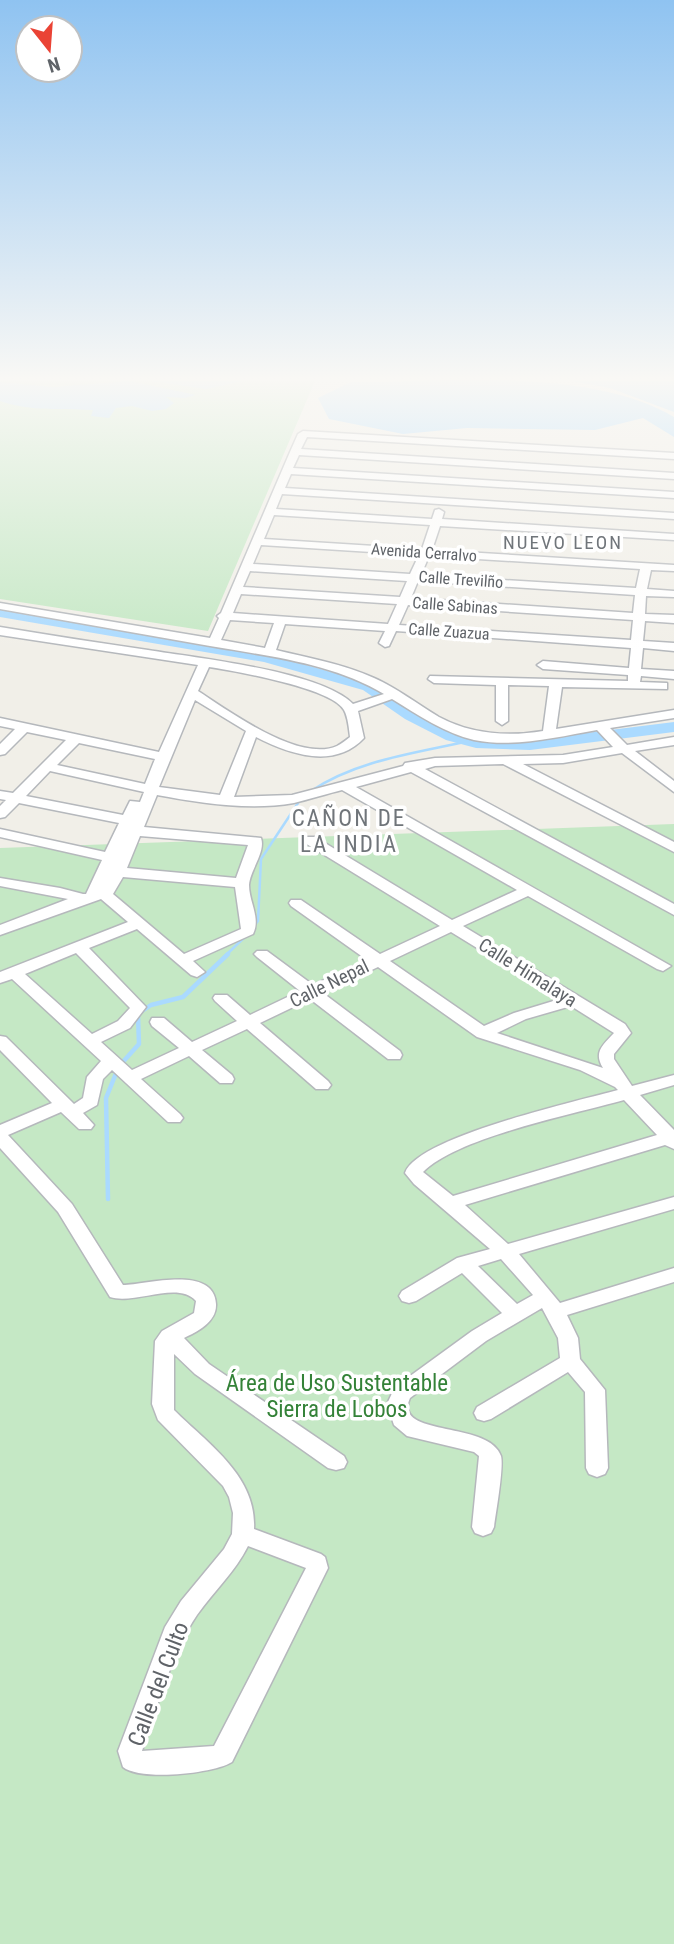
<svg xmlns="http://www.w3.org/2000/svg" width="674" height="1944" font-family="'Roboto Condensed',sans-serif">
<rect width="100%" height="100%" fill="#f1efe8"/>
<!-- green -->
<path fill="#c5e8c5" d="M0 381H315L208 631 0 599Z
M674 824V1944H0V848Z"/>
<!-- water -->
<path fill="#aadaff" d="M130 381 196 395 185 398 166 397 174 403 166 409 152 411 132 406 116 408 109 418 91 416 93 410C59 408 33 412 0 401V382L53 387Z
M152 381H243L206 389Z
M571 381H674V412L610 388Z
M351 382C447 382 590 367 674 417V437L643 418 595 430 467 428 403 434 329 419 318 398Z"/>
<g fill="none" stroke-linecap="round" stroke-linejoin="round">
<!-- stream-far1 -->
<path stroke="#aadaff" stroke-width="2.5" d="M311 791C357 760 416 753 469 741
M254 926 258 921 261 859 300 800
M226 955 247 935"/>
<!-- stream -->
<path stroke="#aadaff" stroke-width="4.5" d="M142 1011 151 1005 183 997 228 954
M121 1064 139 1044 138 1016
M108 1199 106 1098 117 1071"/>
<!-- river -->
<path fill="#aadaff" fill-rule="evenodd" d="M0 609 271 655 373 684 417 713 458 734 476 738 530 740 674 722V732L530 750 476 748 446 740 405 719 363 690 264 662 0 617Z"/>
<!-- minor casing -->
<g stroke="#b5b8bc" stroke-width="3">
<path id="minor" d="M303 431 674 453V459L307 437 301 449 674 473V479L299 455 293 468 674 492V498L291 474 285 488 674 513V519L282 494 276 509 432 519 435 510 439 509 444 512 442 519 674 534V540L440 526 432 550 674 565V571L651 570 647 589 674 591V597L646 596 645 614 674 615V623L645 621 643 641 674 643V651L643 648 641 669 674 671V679L641 676 640 682 667 683V689L562 687 556 729 674 710V718L610 728 627 745 674 737V745L635 751 674 781V792L622 753 563 763 523 764 674 842V852L503 764 435 766 425 769 674 904V915L411 772 356 787 671 966 663 971 657 969 528 896 463 926 625 1024 631 1033 614 1054V1059L632 1086 674 1075V1085L640 1095 674 1130V1149L665 1145 465 1205 508 1244 674 1197V1209L519 1254 560 1303 674 1268V1282L567 1315 578 1338 580 1359 605 1390 608 1468 605 1474 597 1477 589 1474 586 1468 585 1392 568 1372 491 1419 484 1421 477 1419 474 1413 477 1407 560 1358 558 1338 542 1308 486 1341 410 1398C392 1438 489 1420 501 1456 504 1467 496 1512 494 1527L491 1533 483 1536 475 1533 472 1527 479 1456 474 1452 407 1436 394 1425 387 1404 395 1387 472 1331 502 1313 462 1273 416 1301 409 1303 402 1301 399 1296 402 1291 457 1258 490 1249 414 1184 405 1173C417 1137 578 1101 618 1090L615 1087 580 1070 477 1037 378 967 323 993 400 1051 402 1055 400 1059H388L310 999 260 1023 328 1081 331 1085 328 1089H316L247 1029 202 1050 232 1075 234 1079 232 1083H220L189 1056 141 1079 180 1114 183 1118 180 1122H168L112 1070 103 1079 97 1105 83 1113 94 1125 91 1129H79L61 1112 8 1135 72 1204 123 1285C145 1285 214 1264 216 1304 217 1322 197 1332 184 1338L209 1364 344 1456 347 1462 344 1468 336 1470 328 1468 195 1374 174 1354V1410C208 1444 257 1476 254 1529L321 1554 325 1557 328 1568 232 1762C213 1774 140 1781 123 1767L118 1751 165 1627 181 1601 224 1549 232 1534 233 1513 229 1497 223 1486 158 1420 152 1404 155 1341 162 1331 194 1313 196 1301C178 1280 135 1305 110 1297L58 1212 0 1148V1125L52 1103 0 1050V1036L6 1037 74 1104 83 1098 87 1077 101 1061 12 979 0 983V972L128 922 101 899 0 935V925L68 899 0 886V878L60 888 83 894H86L102 860 0 837V829L105 852 119 823 19 803 5 817 0 818V806L6 800 0 799V791L13 793 66 740 27 732 5 754 0 755V744L15 729 0 726V718L159 752 198 665 0 635V627C49 635 99 643 148 650 197 658 320 671 353 704L384 694C332 663 268 656 210 646 140 634 70 621 0 609V603L210 638 219 618 217 616 221 613 290 452 298 434ZM274 515 430 525 422 549 264 539ZM261 545 419 555 410 574 253 564ZM429 556 640 569 636 588 421 575ZM250 571 407 581 400 597 243 587ZM418 581 635 595 633 613 411 598ZM241 594 397 604 388 624 233 613ZM408 605 633 620 631 640 399 625ZM230 620 274 623 265 648 221 640ZM285 624 385 631 379 643 385 647 389 646 396 631 631 648 629 668 543 661 537 665 543 669 628 675V681L430 676 428 679 434 683 496 685V721L502 725 508 721V685L549 686 543 731C508 737 470 734 439 717 417 704 397 688 374 678 343 664 309 658 276 650ZM209 667C235 671 332 688 344 710 348 717 349 729 350 737 346 740 341 744 337 746 299 763 229 711 198 691ZM392 699C418 715 445 733 474 740 515 748 557 737 597 730L613 747 563 755 435 758 405 763 403 766 292 795 234 797 256 737C289 754 334 770 364 738L358 711ZM195 700 246 731 220 795 159 787ZM79 743 155 759 145 784 57 765ZM50 771 144 792 140 802 130 801 123 815 26 796ZM342 790 517 890 452 920 315 837H305L303 840 305 843 440 926 380 954 301 900H291L289 903 291 906 367 960 313 985 267 951H257L254 954 257 957 300 991 250 1015 227 995H215L213 998 215 1001 237 1021 192 1042 164 1018H152L150 1022 152 1026 179 1048 132 1070 101 1042 130 1028 146 1007 89 948 137 929 191 975 197 977 205 972 193 961 253 934C261 918 249 902 249 885 250 870 266 852 261 838L144 827 157 795C200 803 250 811 294 803 310 799 326 794 342 790ZM140 836 248 845 236 878 127 868ZM123 877 235 887 241 929 184 954 113 894ZM451 932 560 999 514 1013 484 1026 390 961ZM76 953 130 1008 118 1021 92 1034 25 974ZM571 1006 614 1033C603 1045 593 1052 603 1068L497 1033 526 1019ZM624 1100 657 1135 453 1196 423 1172C458 1137 574 1114 624 1100ZM501 1259 533 1295 517 1304 478 1266ZM248 1546 306 1568 214 1746 142 1751C156 1710 173 1650 197 1615 214 1591 235 1572 248 1546Z"/>
</g>
<!-- minor -->
<use href="#minor" fill="#fff" fill-rule="evenodd"/>
</g>
<!-- sky -->
<linearGradient id="sky" x2="0" y2="1"><stop stop-color="#8fc3f1"/><stop offset="0.58" stop-color="#f9f8f5"/><stop offset="1" stop-color="#f9f8f5" stop-opacity="0"/></linearGradient>
<rect width="674" height="653" fill="url(#sky)"/>
<g text-anchor="middle" stroke-width="7" stroke-linejoin="round" paint-order="stroke">
<!-- far-street labels -->
<g font-size="16" fill="#5f6368" stroke="#fff">
<text transform="translate(424 552) rotate(4)" y="6">Avenida Cerralvo</text>
<text transform="translate(461 579) rotate(4)" y="6">Calle Trevilño</text>
<text transform="translate(455 605) rotate(4)" y="6">Calle Sabinas</text>
<text transform="translate(449 631) rotate(4)" y="6">Calle Zuazua</text>
</g>
<!-- far-quarter labels -->
<g font-size="19" letter-spacing="2" fill="#70757a" stroke="#fff">
<text x="563" y="549">NUEVO LEON</text>
</g>
<!-- street labels -->
<g font-size="19" fill="#5f6368" stroke="#fff">
<text transform="translate(528 972) rotate(32)" y="7">Calle Himalaya</text>
<text transform="translate(329 983) rotate(-26)" y="7">Calle Nepal</text>
</g>
<!-- quarter labels -->
<g font-size="23" letter-spacing="2" fill="#70757a" stroke="#fff">
<text x="349" y="826">CAÑON DE<tspan x="349" dy="26">LA INDIA</tspan></text>
</g>
<!-- near-park labels -->
<g font-size="23" fill="#348238" stroke="#fff">
<text x="337" y="1391">Área de Uso Sustentable<tspan x="337" dy="26">Sierra de Lobos</tspan></text>
</g>
<!-- near-street labels -->
<g font-size="23" fill="#5f6368" stroke="#fff">
<text transform="translate(158 1684) rotate(-69)" y="8">Calle del Culto</text>
</g>
</g>
<!-- north arrow -->
<g transform="translate(49 49) rotate(163)"><circle r="33" fill="#ffffff" stroke="#bfc1c3" stroke-width="2"/>
<path d="M0-5L12 26L0 18L-12 26Z" fill="#ea4335"/>
<text y="-10" font-size="19" font-weight="bold" text-anchor="middle" fill="#5f6368">N</text>
</g>
</svg>
